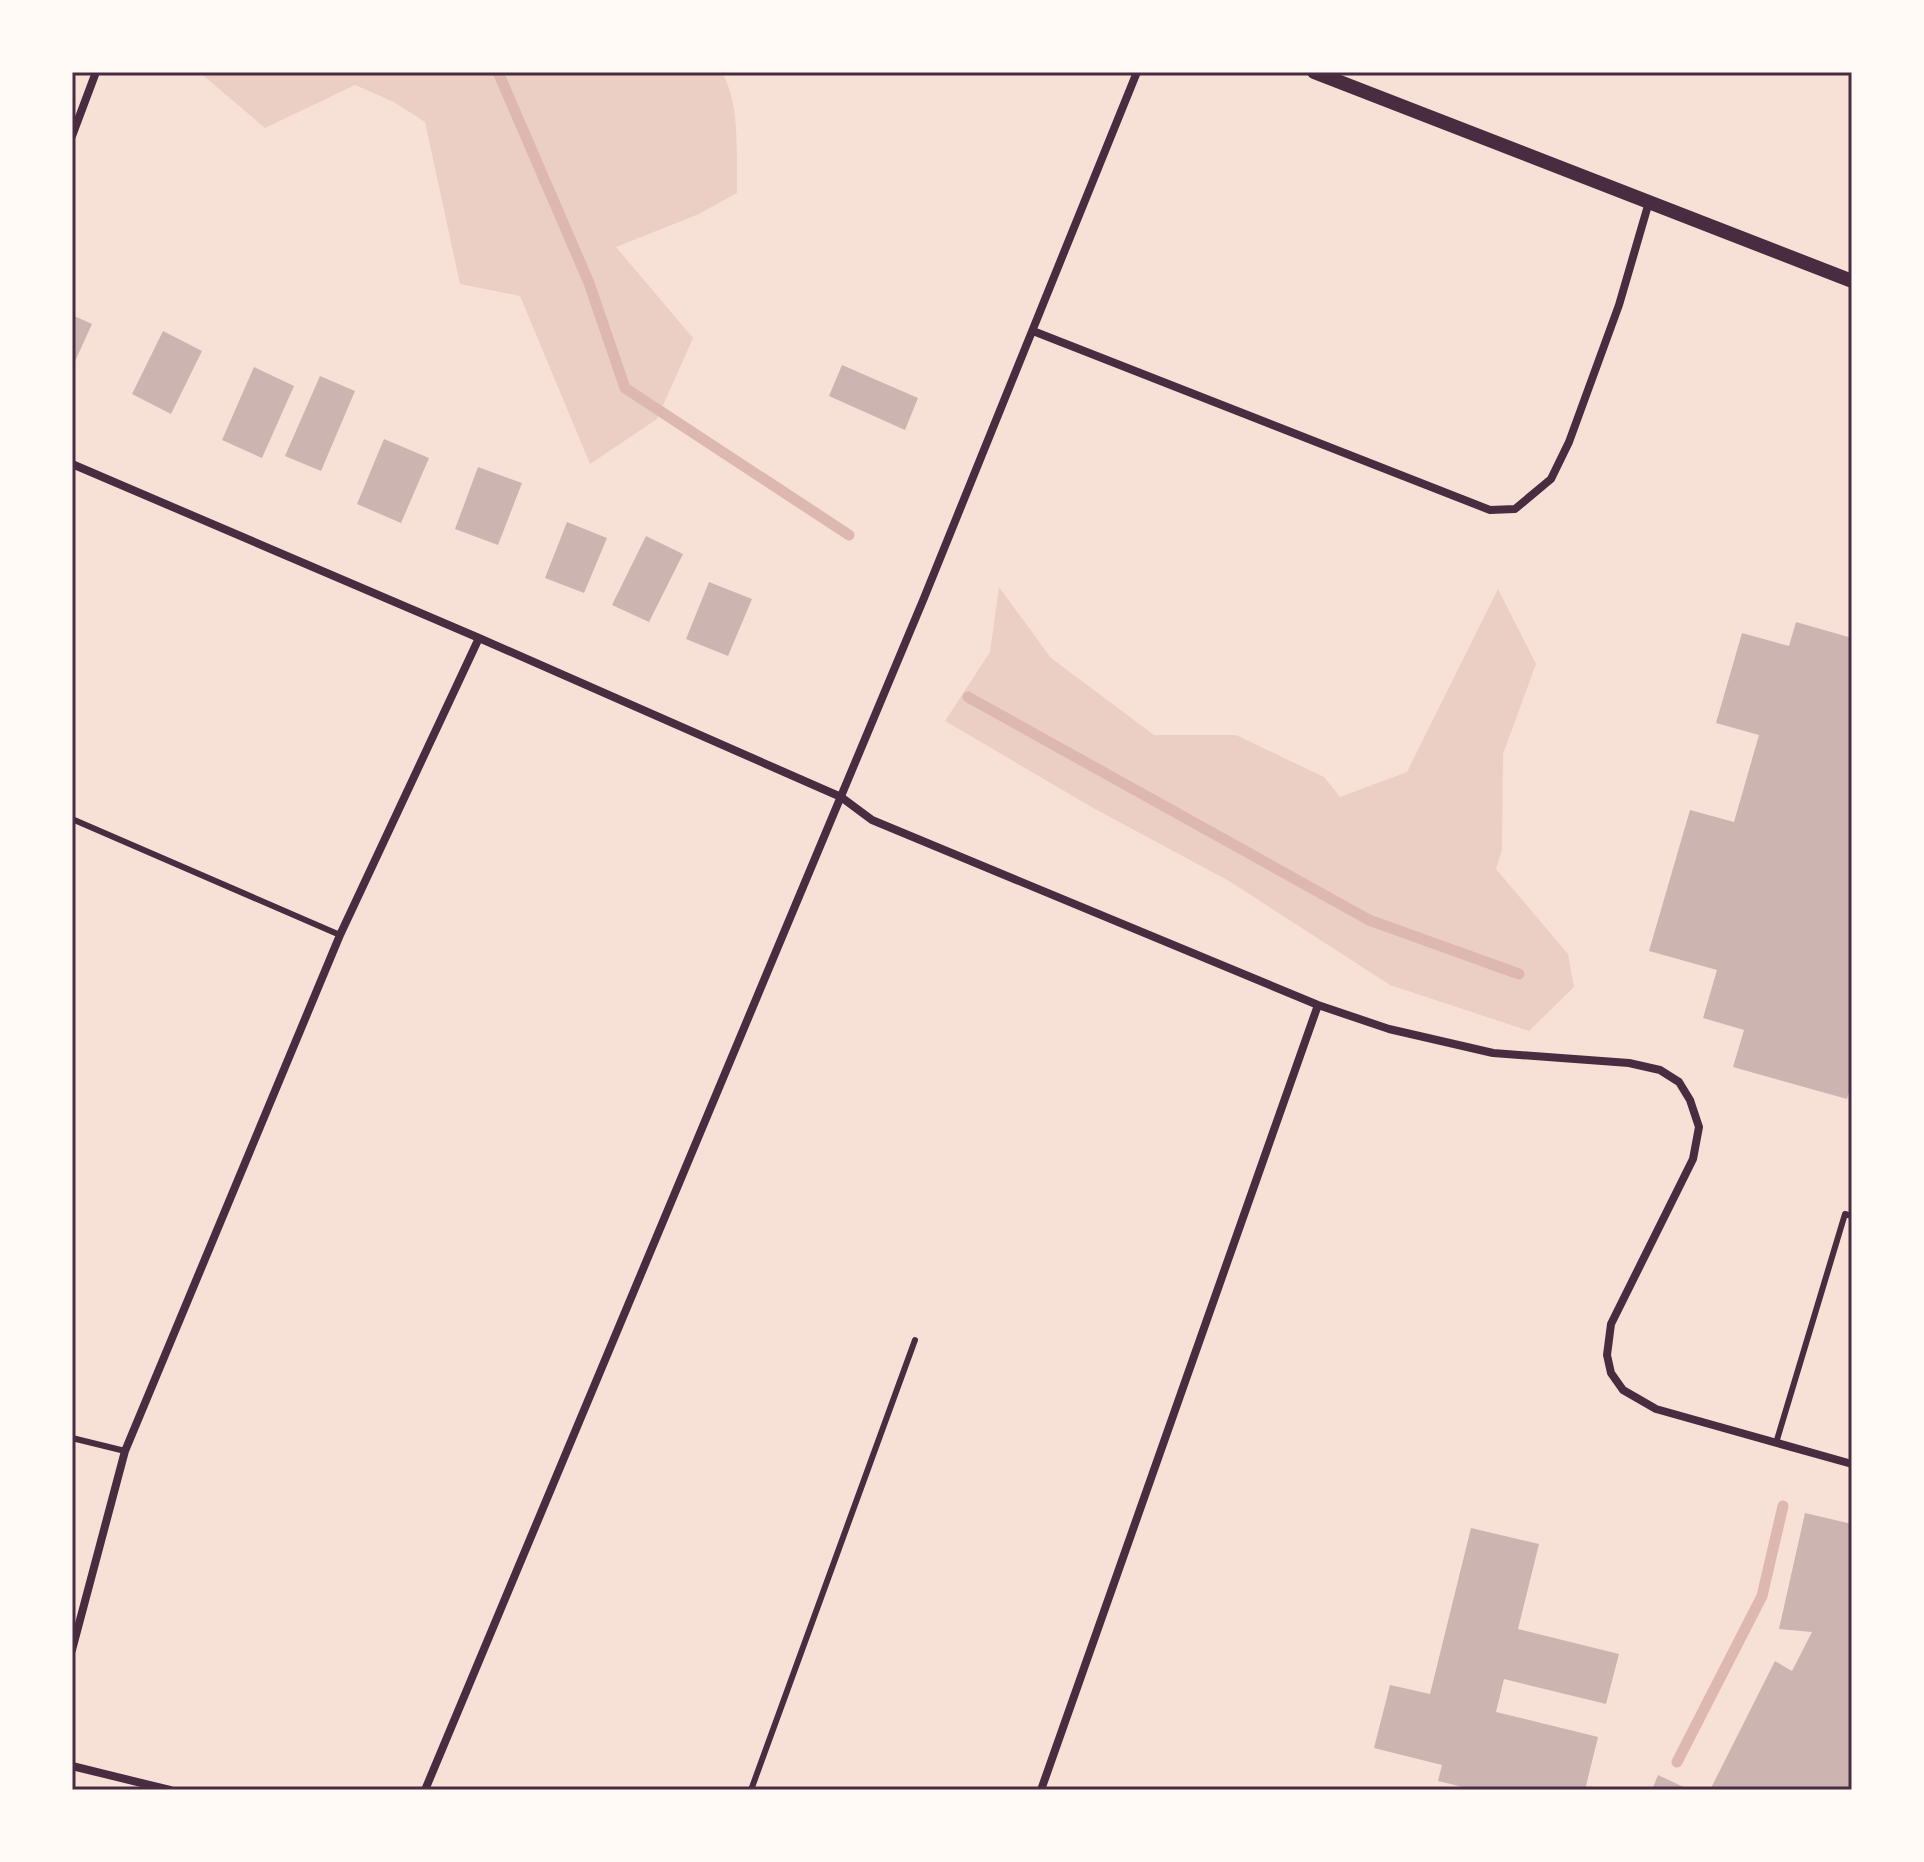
<svg xmlns="http://www.w3.org/2000/svg" width="1924" height="1862" font-family="Commissioner,sans-serif">
<rect width="100%" height="100%" fill="#f7e1d7"/>
<!-- green -->
<path fill="#ebcfc5" d="M199 72H722C741 107 736 154 737 193L699 214 616 247 693 338 657 419 590 464 520 296 460 284 425 122 394 102 355 85 265 128Z
M999 587 1051 658 1154 735H1236L1324 777 1340 797 1407 772 1498 589 1536 664 1503 754 1502 850 1496 869 1568 954 1574 987 1529 1031 1390 985 1229 881 1095 809 945 721 990 652Z"/>
<g fill="none" stroke-linecap="round" stroke-linejoin="round">
<!-- stream -->
<path stroke="#dcb8b0" stroke-width="11" d="M498 72 589 283 625 388 849 535
M968 697 1369 920 1519 974
M1677 1762 1762 1596 1783 1506"/>
</g>
<!-- building -->
<path fill="#ccb4b1" d="M72 315 92 324 72 368Z
M163 331 202 351 171 414 132 394Z
M842 365 918 398 905 430 829 396Z
M254 367 294 386 262 458 222 440Z
M320 376 355 391 321 471 285 456Z
M384 439 429 458 401 523 357 504Z
M478 467 522 483 498 545 455 529Z
M567 522 607 538 584 593 545 578Z
M646 536 683 554 649 622 612 605Z
M709 582 752 599 728 656 686 639Z
M1796 622 1852 638V1082L1847 1099 1733 1067 1744 1030 1703 1018 1717 970 1649 951 1690 810 1734 822 1759 735 1716 723 1742 633 1789 646Z
M1805 1513 1852 1524V1790H1710L1775 1661 1792 1671 1812 1632 1779 1629Z
M1471 1528 1539 1544 1518 1629 1619 1654 1606 1704 1504 1679 1496 1712 1598 1737 1585 1790H1476L1438 1781 1442 1765 1374 1748 1390 1685 1430 1694Z
M1658 1775 1690 1790H1652Z"/>
<g fill="none" stroke-linecap="round" stroke-linejoin="round">
<!-- service -->
<path stroke="#4a2c40" stroke-width="6" d="M72 819 340 935
M72 1438 125 1451
M1776 1443 1845 1214 1852 1216
M751 1790 915 1340"/>
<!-- minor -->
<path stroke="#4a2c40" stroke-width="8" d="M72 136 96 72
M1033 331 1490 510 1515 509 1551 479 1569 442 1619 305 1649 202
M72 464 479 638 841 797 872 820 1318 1005 1389 1029 1493 1053 1629 1063 1660 1070 1679 1082 1690 1100 1699 1127 1693 1159 1611 1324 1607 1355 1611 1373 1623 1390 1656 1409 1852 1464
M72 1650 125 1451 340 935 479 638
M72 1766 170 1790
M425 1790 924 598 1137 72
M1041 1790 1318 1005"/>
<!-- tertiary -->
<path stroke="#4a2c40" stroke-width="14" d="M1314 72 1852 281"/>
</g>
<!-- border -->
<rect width="1924" height="1862" fill="none" stroke="#fffaf5" stroke-width="148"/>
<rect x="74" y="74" width="1776" height="1714" fill="none" stroke="#4a2c40" stroke-width="3"/>
</svg>
